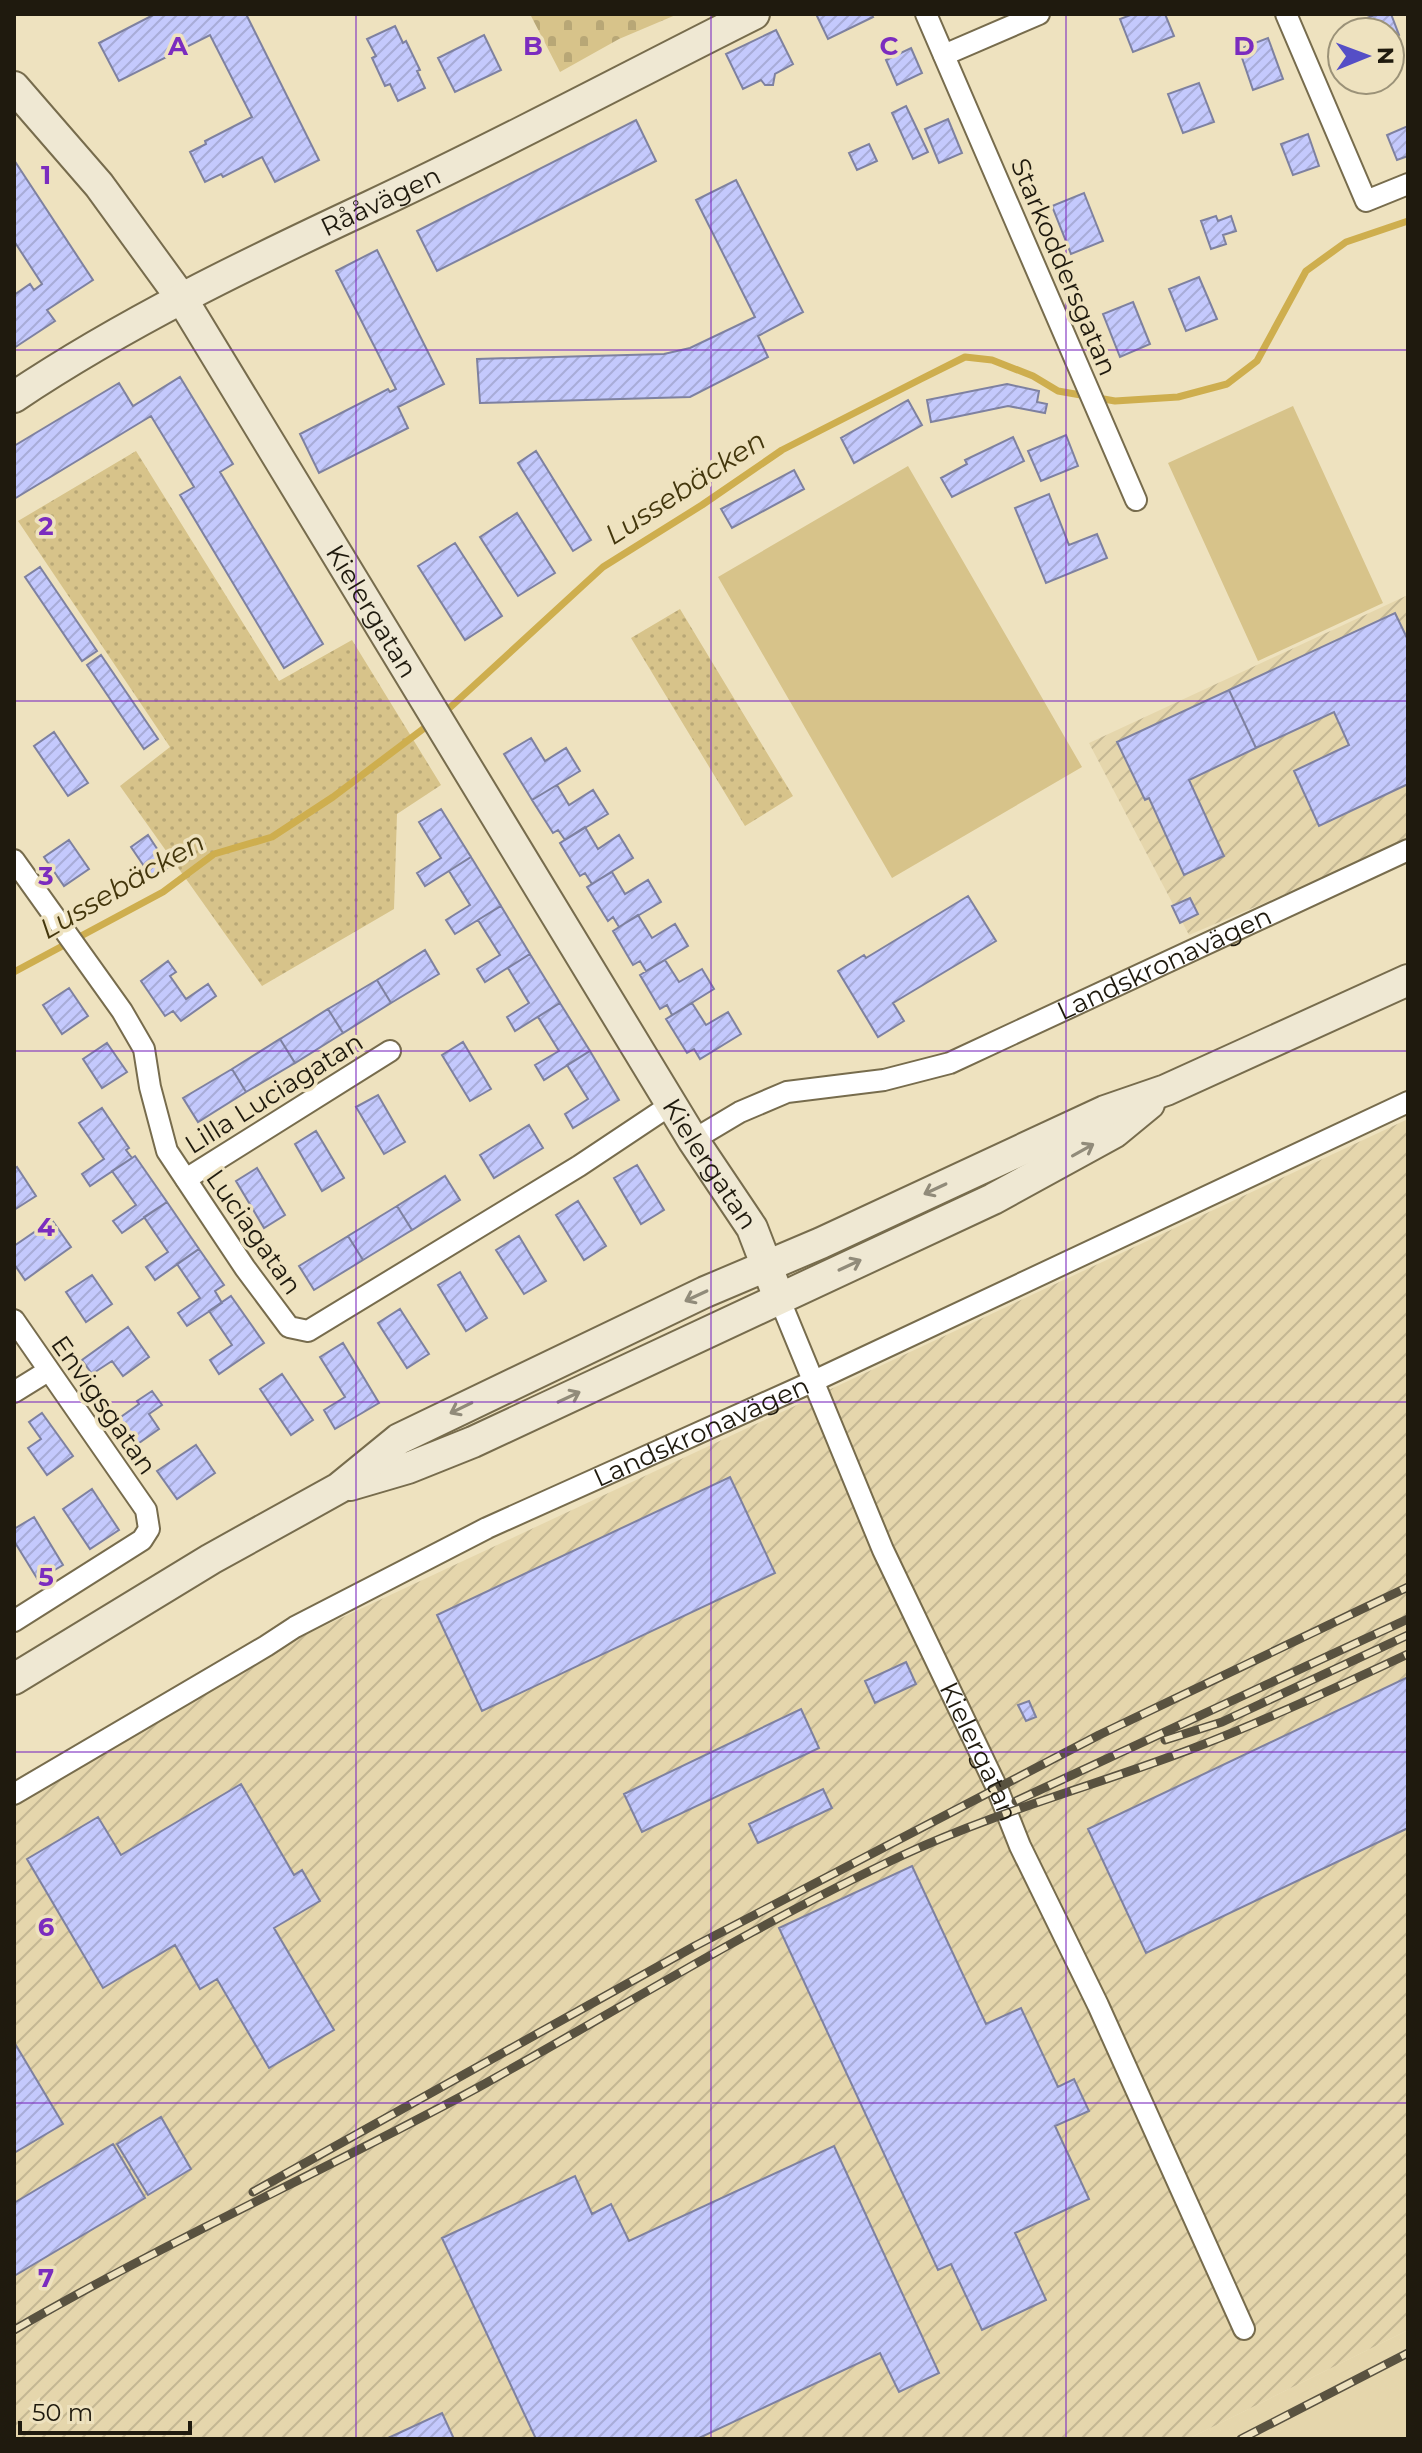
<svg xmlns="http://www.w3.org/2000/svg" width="1422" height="2453" font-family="Montserrat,sans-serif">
<defs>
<pattern id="industrial-furrows" width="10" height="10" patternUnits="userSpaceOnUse" patternTransform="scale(2)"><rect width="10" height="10" fill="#e5d6ac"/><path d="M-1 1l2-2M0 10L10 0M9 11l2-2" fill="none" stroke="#c4b793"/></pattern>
<pattern id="grass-dots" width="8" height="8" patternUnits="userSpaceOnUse" patternTransform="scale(2)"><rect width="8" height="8" fill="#d7c38a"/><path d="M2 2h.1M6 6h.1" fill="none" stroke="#b8a776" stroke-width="1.8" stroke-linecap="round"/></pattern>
<pattern id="cemetery-stones" width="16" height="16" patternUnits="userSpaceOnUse" patternTransform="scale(2)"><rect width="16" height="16" fill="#d7c38a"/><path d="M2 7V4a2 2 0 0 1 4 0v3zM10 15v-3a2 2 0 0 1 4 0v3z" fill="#b8a776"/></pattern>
<pattern id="building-hatch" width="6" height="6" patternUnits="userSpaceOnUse" patternTransform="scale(2)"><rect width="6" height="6" fill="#c4c9fd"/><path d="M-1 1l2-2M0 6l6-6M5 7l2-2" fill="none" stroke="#a8acd8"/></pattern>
</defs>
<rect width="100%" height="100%" fill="#eee2bf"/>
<!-- built -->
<path fill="#e5d6ac" d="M1408 2330V2439H1188Z"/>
<!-- industrial -->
<path fill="url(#industrial-furrows)" d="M1408 595V842L1189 935 1089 743Z
M1408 1119V2330L1188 2439H14V1780L108 1727Z"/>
<!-- grass -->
<path fill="url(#grass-dots)" d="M136 451 279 681 352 640 441 785 397 814 394 909 262 986 120 786 170 747 18 521Z
M680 609 793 796 745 826 631 638Z"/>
<!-- cemetery -->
<path fill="url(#cemetery-stones)" d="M530 14H678L619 39 560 72Z"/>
<!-- garden -->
<path fill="#d7c38a" d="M1293 406 1383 603 1258 661 1168 463Z
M908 466 1082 767 892 878 718 577Z"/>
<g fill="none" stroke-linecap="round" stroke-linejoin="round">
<!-- stream -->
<path stroke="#ceae4e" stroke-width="7" d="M444 713 603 567 702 505 782 450 921 379 965 357 992 360 1033 376 1058 391 1115 401 1178 397 1227 384 1257 361 1306 271 1346 242 1408 221
M14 972 163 892 214 854 272 837 333 797 431 723"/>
</g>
<!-- building -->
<path fill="url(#building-hatch)" stroke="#7e81a0" stroke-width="2" d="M155 14H246L319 160 275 182 262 157 223 177 221 174 205 182 190 152 206 144 205 141 252 117 210 35 119 81 99 43Z
M816 14H871L873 17 828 39Z
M1133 14H1165L1174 36 1133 52 1120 19Z
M1377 14H1391L1399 35 1390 38V32H1346L1344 27Z
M395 26 403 43 406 41 420 70 417 71 425 88 398 101 390 84 385 86 372 58 376 56 367 39Z
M776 30 793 64 775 74 773 85H765L761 80 743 89 726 54Z
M484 35 501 70 455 92 438 58Z
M1268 38 1283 79 1253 90 1239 49Z
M911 48 922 73 897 85 886 60Z
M1199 83 1214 122 1183 133 1168 94Z
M906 106 928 152 913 159 892 113Z
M948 119 962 153 939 163 925 129Z
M636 120 656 161 437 271 417 231Z
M1408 126V156L1397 160 1387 135Z
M1308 134 1319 166 1293 175 1281 144Z
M869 144 877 161 857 170 849 153Z
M14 160 93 280 47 310 55 321 14 348V295L30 284 34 290 42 284 14 241Z
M736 180 803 312 758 336 768 357 690 397 480 403 477 359 664 354 690 348 755 317 696 200Z
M1084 193 1103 241 1071 254 1052 206Z
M1216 216 1218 221 1231 216 1236 231 1223 235 1226 244 1211 249 1201 221Z
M377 250 444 384 398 407 408 428 319 473 300 434 388 389 390 392 396 389 336 271Z
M1199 277 1217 319 1186 331 1169 289Z
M1133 302 1150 344 1120 357 1103 314Z
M180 377 233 464 220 472 323 644 284 668 180 495 194 487 151 416 14 499V446L119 383 133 406Z
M1007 384 1039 391 1037 402 1047 404 1045 413 1008 406 931 422 927 400Z
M908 400 922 425 854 463 841 438Z
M1066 435 1078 466 1041 481 1028 451Z
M1013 437 1024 461 952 497 941 478 967 464 965 460Z
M536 451 591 540 573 551 518 463Z
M794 470 804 489 732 528 721 509Z
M1049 494 1069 545 1097 534 1107 558 1046 583 1015 508Z
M517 513 555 573 518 596 480 537Z
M455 543 502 616 465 640 418 566Z
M40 567 97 651 82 661 25 577Z
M1395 613 1408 640V784L1319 826 1294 771 1349 745 1334 712 1256 748 1229 690Z
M101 655 158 739 144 749 87 665Z
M1229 690 1256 748 1189 780 1224 856 1184 875 1149 798 1145 800 1117 742Z
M54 732 88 783 68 796 34 746Z
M531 738 545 761 566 748 580 771 532 800 504 754Z
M557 785 569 805 593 790 608 814 565 840 558 830 553 833 532 800Z
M441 809 471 857 425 886 417 873 441 858 419 822Z
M585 827 598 849 619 835 633 858 592 884 585 873 580 876 560 843Z
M148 835 169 867 152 878 131 847Z
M69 840 89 869 64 886 44 857Z
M471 857 501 906 455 934 446 920 470 905 449 871Z
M612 872 625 894 648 880 661 902 619 927 613 917 608 921 587 887Z
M968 896 996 941 893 1003 904 1021 878 1037 838 971 864 955 866 958Z
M1190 898 1198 914 1180 923 1172 906Z
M501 906 530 954 485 982 477 969 500 955 478 920Z
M638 915 652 938 675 924 688 946 646 971 640 961 633 965 613 931Z
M425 950 439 974 391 1003 377 980Z
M530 954 560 1003 515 1031 507 1017 529 1003 508 968Z
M665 960 679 982 702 969 714 989 672 1015 667 1005 660 1009 640 975Z
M168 961 176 972 170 976 186 999 208 984 216 996 181 1021 173 1011 165 1016 141 981Z
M377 980 391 1003 343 1033 328 1009Z
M69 988 88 1016 62 1034 43 1005Z
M560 1003 590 1051 544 1080 535 1065 559 1051 538 1017Z
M692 1003 706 1025 728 1012 741 1034 700 1059 694 1049 687 1053 666 1019Z
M328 1009 343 1033 295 1063 280 1039Z
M280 1039 295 1063 246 1092 232 1069Z
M463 1042 491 1089 470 1101 442 1055Z
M107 1043 127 1072 102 1088 83 1059Z
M590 1051 619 1100 573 1128 565 1114 588 1099 567 1065Z
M232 1069 246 1092 198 1122 183 1098Z
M378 1095 405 1142 384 1154 356 1107Z
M102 1108 129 1148 126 1150 132 1158 90 1186 82 1174 104 1159 79 1123Z
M529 1125 543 1148 494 1178 480 1155Z
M316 1131 344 1178 322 1191 295 1144Z
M135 1156 167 1202 122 1233 113 1221 136 1205 112 1171Z
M637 1165 664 1210 641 1224 614 1178Z
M17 1167 36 1196 14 1210V1169Z
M257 1168 285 1215 264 1228 236 1181Z
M445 1176 460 1200 412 1230 397 1206Z
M578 1201 606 1246 584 1260 556 1215Z
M167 1202 199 1249 155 1280 146 1267 168 1252 144 1217Z
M397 1206 412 1230 363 1260 348 1236Z
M52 1220 71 1247 25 1280 14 1264V1246Z
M348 1236 363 1260 314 1290 299 1266Z
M519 1236 546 1281 524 1294 496 1250Z
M199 1249 224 1285 215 1291 222 1303 187 1326 178 1313 200 1298 177 1264Z
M460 1272 487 1318 466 1331 438 1285Z
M92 1275 112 1304 86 1322 66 1292Z
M231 1296 264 1343 219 1374 210 1360 232 1345 209 1311Z
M400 1309 429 1354 407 1368 378 1323Z
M128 1327 149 1357 123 1376 112 1361 92 1374 82 1360Z
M343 1343 379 1403 335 1429 324 1410 345 1397 320 1357Z
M282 1374 313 1420 291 1435 260 1389Z
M152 1391 162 1405 149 1414 159 1429 136 1445 118 1419 139 1404 137 1401Z
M42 1413 73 1456 47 1475 28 1448 41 1439 29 1422Z
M196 1445 215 1473 177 1499 157 1471Z
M730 1477 775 1573 482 1711 437 1615Z
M92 1489 119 1530 90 1549 63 1509Z
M34 1517 63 1565 38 1580 14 1541V1529Z
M906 1662 916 1684 875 1703 865 1681Z
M1408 1677V1828L1146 1953 1088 1829Z
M1029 1701 1036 1717 1026 1721 1018 1705Z
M801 1709 819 1748 642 1832 624 1794Z
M241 1784 294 1875 302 1870 320 1901 274 1928 334 2030 269 2068 217 1979 200 1989 175 1945 103 1988 27 1859 98 1817 121 1855Z
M823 1789 832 1808 758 1843 749 1824Z
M912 1866 986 2024 1021 2008 1058 2087 1074 2079 1089 2111 1055 2126 1089 2199 1015 2233 1046 2300 982 2330 951 2264 938 2270 779 1928Z
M14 2042 63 2124 14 2153Z
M161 2117 191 2169 148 2195 117 2144Z
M113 2144 145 2198 14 2276V2203Z
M834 2146 939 2373 899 2392 880 2353 697 2439H536L442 2238 575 2176 592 2214 611 2204 629 2241Z
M442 2413 454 2439H386Z"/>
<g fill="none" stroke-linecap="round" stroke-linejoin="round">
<!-- street casing -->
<g stroke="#776c4d" stroke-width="24">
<g id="street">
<path d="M926 14 1136 500"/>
<path d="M1286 14 1366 201 1408 184"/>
<path d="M944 55 1039 14"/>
<path d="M14 860 122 1011 144 1049 150 1087 167 1151 245 1268 289 1327 308 1331 579 1166 672 1104"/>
<path id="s1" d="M693 1140 740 1112 787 1092 884 1080 950 1063 1408 850"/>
<path d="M186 1179 390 1051"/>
<path id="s2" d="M779 1298 883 1550 997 1788 1020 1846 1098 2005 1244 2329"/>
<path d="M14 1320 146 1510 149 1529 142 1540 14 1621"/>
<path d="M14 1392 48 1371"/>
<path id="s3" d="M14 1794 266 1646 295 1627 487 1528 814 1381 1408 1102"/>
</g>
</g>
<!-- secondary casing -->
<g stroke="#776c4d" stroke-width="34">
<g id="secondary">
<path id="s4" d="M14 87 99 185 182 299 693 1140 752 1228 779 1298"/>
<path id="s5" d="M14 397C126 322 249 263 371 206 500 146 626 78 754 14"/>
<path d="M350 1485 408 1468 473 1442 993 1199 1115 1132 1149 1104"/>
<path d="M14 1679 211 1559 339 1488 399 1439 705 1292 821 1243 1105 1111 1166 1090 1408 980"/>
</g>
</g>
<!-- street -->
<use href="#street" stroke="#fff" stroke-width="20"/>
<!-- secondary -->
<use href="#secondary" stroke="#efe8d3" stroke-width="30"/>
<!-- rail casing -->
<g stroke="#595240" stroke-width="9">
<path id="rail" d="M1165 1740 1222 1722 1408 1635
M1016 1801 1408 1619
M253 2192 695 1946 1099 1735 1408 1587
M14 2330C165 2242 324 2171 477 2088 618 2010 756 1924 901 1856 995 1812 1097 1785 1194 1748 1267 1720 1338 1687 1408 1654
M1241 2439 1408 2353"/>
</g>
<!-- rail -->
<use href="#rail" stroke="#eee2bf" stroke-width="6" stroke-dasharray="18" stroke-linecap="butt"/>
</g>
<!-- one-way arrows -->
<defs><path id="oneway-shaft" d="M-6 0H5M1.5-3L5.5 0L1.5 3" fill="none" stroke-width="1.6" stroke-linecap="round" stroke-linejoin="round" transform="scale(2)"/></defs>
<g stroke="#918b7a">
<use href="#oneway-shaft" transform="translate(1083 1150) rotate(-29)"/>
<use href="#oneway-shaft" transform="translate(935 1189) rotate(155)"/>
<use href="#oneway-shaft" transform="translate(850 1265) rotate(-25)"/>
<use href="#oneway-shaft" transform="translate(696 1296) rotate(155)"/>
<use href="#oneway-shaft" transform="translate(569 1397) rotate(-25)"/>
<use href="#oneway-shaft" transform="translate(461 1408) rotate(154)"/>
</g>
<!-- grid -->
<path fill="none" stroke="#7b2cbf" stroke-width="2" stroke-opacity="0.55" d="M356 14V2439M711 14V2439M1066 14V2439M14 350H1408M14 701H1408M14 1051H1408M14 1402H1408M14 1752H1408M14 2103H1408"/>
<g text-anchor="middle" stroke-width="7" stroke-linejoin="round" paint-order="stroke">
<!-- street labels -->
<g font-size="26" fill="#1f1a0e" stroke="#eee2bf">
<text dy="9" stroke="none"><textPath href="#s5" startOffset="416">Rååvägen</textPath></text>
<text transform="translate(1064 267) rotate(67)" y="9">Starkoddersgatan</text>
<text dy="9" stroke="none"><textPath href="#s4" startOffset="636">Kielergatan</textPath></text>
<text dy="9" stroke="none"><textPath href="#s1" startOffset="508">Landskronavägen</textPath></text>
<text transform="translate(274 1093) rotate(-32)" y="9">Lilla Luciagatan</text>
<text dy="9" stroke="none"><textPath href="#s4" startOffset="1284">Kielergatan</textPath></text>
<text transform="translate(254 1232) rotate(55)" y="9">Luciagatan</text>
<text transform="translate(104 1405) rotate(55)" y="9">Envigsgatan</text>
<text dy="9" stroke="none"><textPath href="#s3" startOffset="778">Landskronavägen</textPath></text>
<text dy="9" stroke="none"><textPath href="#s2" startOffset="496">Kielergatan</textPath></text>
</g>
<!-- water labels -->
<g font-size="28" font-style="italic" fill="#44370d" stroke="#eee2bf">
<text transform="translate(685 487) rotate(-33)" y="10">Lussebäcken</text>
<text transform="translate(122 885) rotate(-30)" y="10">Lussebäcken</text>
</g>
</g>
<g font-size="26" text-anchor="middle" font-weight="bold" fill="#7b2cbf" stroke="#eee2bf" stroke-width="7" stroke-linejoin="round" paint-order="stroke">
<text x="178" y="55">A</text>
<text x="533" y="55">B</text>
<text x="889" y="55">C</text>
<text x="1244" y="55">D</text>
<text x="46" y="184">1</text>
<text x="46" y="535">2</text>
<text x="46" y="885">3</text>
<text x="46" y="1236">4</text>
<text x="46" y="1586">5</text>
<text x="46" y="1936">6</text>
<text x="46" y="2287">7</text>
</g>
<!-- border -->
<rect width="1422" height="2453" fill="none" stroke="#1f1a0e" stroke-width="32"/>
<!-- north arrow -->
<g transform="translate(1366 56) rotate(89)"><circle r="38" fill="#eee2bf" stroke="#9b9278" stroke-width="2"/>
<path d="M0-6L14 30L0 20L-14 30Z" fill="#554ec6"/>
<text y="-12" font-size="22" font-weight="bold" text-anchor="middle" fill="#1f1a0e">N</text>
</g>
<!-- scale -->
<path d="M20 2421v12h170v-12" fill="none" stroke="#1f1a0e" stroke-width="4"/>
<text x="32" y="2421" font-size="24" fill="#1f1a0e" stroke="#eee2bf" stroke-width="6" paint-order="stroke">50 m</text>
</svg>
